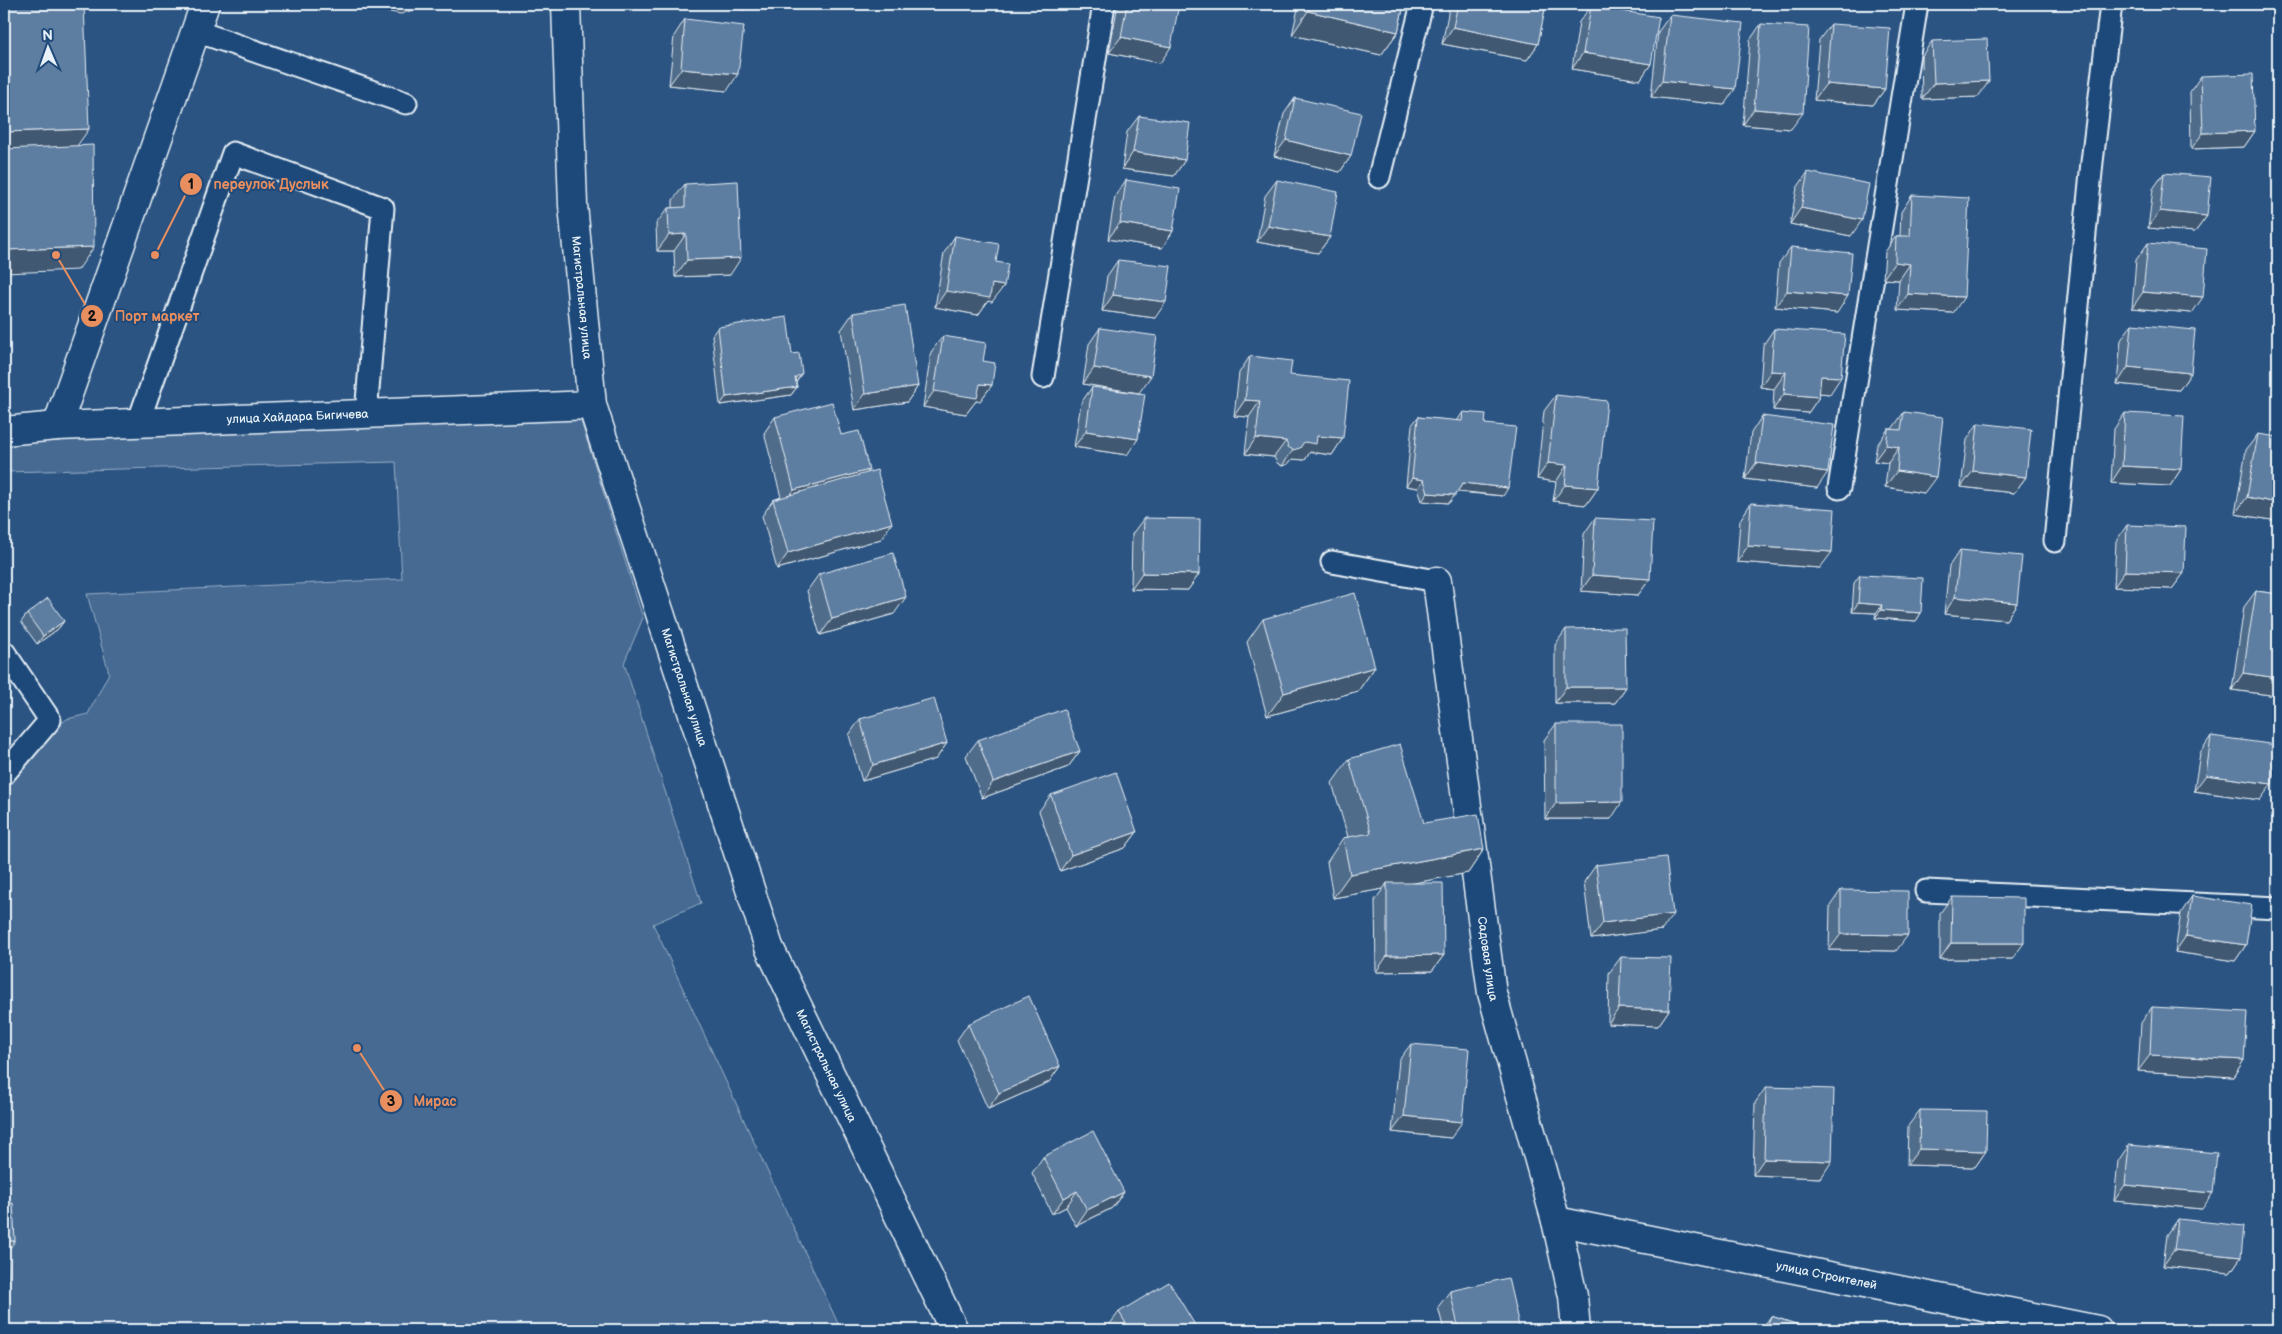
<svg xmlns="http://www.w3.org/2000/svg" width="2282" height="1334" font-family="'Balsamiq Sans',sans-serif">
<rect width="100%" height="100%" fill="#2b5482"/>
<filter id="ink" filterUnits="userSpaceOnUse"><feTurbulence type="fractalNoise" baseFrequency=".02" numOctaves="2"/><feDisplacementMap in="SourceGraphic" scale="10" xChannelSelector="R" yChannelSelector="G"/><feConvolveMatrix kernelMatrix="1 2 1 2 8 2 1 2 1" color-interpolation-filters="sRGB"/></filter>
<g filter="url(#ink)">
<!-- green -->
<path fill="#476b93" stroke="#98aec6" d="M579 415 643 618 624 663 701 903 653 924 841 1330H4V766L67 719 88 714 109 673 87 594 402 579 396 462 4 472V443Z"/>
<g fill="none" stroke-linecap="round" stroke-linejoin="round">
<!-- lane casing -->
<g stroke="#e8f1f8" stroke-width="25">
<path id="lane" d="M196 31 406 103
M1379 177 1422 4
M1043 377 1104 4
M138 423 233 153 383 208 366 414
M1839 488 1917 4
M2055 541 2092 162 2111 4
M1332 562 1437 581
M4 652 50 720 4 774
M1926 891 2278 908"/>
</g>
<!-- street casing -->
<g stroke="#e8f1f8" stroke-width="31">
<g id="street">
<path id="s1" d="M566 4 573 205 592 405 769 947 954 1330"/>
<path d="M57 426 205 4"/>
<path id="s2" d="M4 431 57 426 592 405"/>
<path id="s3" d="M1437 581 1492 993 1556 1221 1573 1296 1576 1330"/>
<path id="s4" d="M1556 1221 2098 1330"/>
</g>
</g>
<!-- lane -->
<use href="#lane" stroke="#1f4a7a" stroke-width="21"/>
<!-- street -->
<use href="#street" stroke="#1f4a7a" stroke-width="28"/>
</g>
<!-- wall -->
<path fill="#506c8a" stroke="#e8f1f8" d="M1118 4H1179L1160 63 1109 53Z
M1299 4H1404L1398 32 1381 55 1292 35Z
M1450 4H1546L1538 44 1527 60 1442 44Z
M1591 6 1651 64 1640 80 1572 69 1579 22Z
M1670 15 1724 105 1651 97 1658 32Z
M685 19 727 91 669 85 674 36Z
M1761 24 1791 129 1743 125 1750 40Z
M1831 24 1885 89 1873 105 1814 100 1819 40Z
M1932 41 1978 97 1922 99 1921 57Z
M2201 76 2255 131 2244 147 2191 149 2190 92Z
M1295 98 1351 156 1340 172 1274 156 1284 114Z
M1139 116 1185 160 1174 176 1122 169 1127 132Z
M1808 172 1851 236 1790 224 1797 188Z
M2164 173 2207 216 2195 232 2148 228 2153 189Z
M1126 180 1173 231 1162 248 1108 239 1115 196Z
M1277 180 1330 237 1318 253 1257 242 1265 196Z
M685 184 730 275 675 277 674 251H657L656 224 668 208H673V200Z
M1912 195 1953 313 1897 310 1899 280 1883 279 1885 252 1896 236H1900L1901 212Z
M955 236 996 262 992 302 988 301 978 315 935 307 944 253Z
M2148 243 2192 313 2132 308 2136 260Z
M1791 247 1837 313 1775 307 1779 263Z
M1118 260 1155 318 1102 311 1107 276Z
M853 313 918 386 907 402 854 410 841 330Z
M2132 324 2191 373 2179 390 2117 384 2121 340Z
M718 327 796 382 797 387 791 395 720 405 712 335Z
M1100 328 1139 393 1083 384 1089 344Z
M1774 329 1830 394 1819 393V397L1808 413 1773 410 1774 389 1760 387 1763 345Z
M943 336 983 361 992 385 980 401H976L966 414 923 407 931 352Z
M1250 356 1290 375 1343 438 1332 455 1310 452 1305 460 1292 459 1288 464 1282 466 1277 463 1274 457 1245 454 1249 417 1234 416 1239 373Z
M1092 387 1127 455 1074 447 1081 403Z
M1556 395 1598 488 1586 505 1553 501 1556 482 1537 479 1544 411Z
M1463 412 1485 424 1503 496 1457 492 1449 503 1422 501 1418 488 1406 486 1412 425 1418 417 1457 421Z
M1904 412 1924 493 1885 487 1888 463 1874 461 1877 445 1888 429H1892Z
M2125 413 2181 469 2170 486 2111 483 2114 429Z
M1762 416 1817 488 1745 479 1751 433Z
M775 417 841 435 868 472 881 539 777 569 762 516 773 500 781 497 764 433Z
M1978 423 2026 477 2014 493 1961 487 1967 440Z
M2258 434 2278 521 2235 514 2246 450Z
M1751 503 1820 568 1737 562 1740 520Z
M1144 518 1199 574 1188 590 1131 589 1132 534Z
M1595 518 1650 579 1638 595 1581 591 1584 534Z
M2127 525 2184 573 2172 589 2114 587 2116 541Z
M1960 550 2017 603 2006 620 1944 614 1949 566Z
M819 574 894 614 820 635 807 591Z
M1860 575 1921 613 1916 621 1875 618 1876 613 1852 612 1854 583Z
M2256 591 2278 594V696L2232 690 2244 607Z
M27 614 64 621 58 629 37 644 21 622Z
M1263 619 1375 667 1358 691 1267 716 1247 642Z
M1566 629 1626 687 1615 703H1555V645Z
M860 719 947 743 936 759 862 781 849 735Z
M1556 724 1611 819H1545L1544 740Z
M2211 736 2260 800 2194 791 2200 753Z
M978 740 1080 751 1068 767 982 798 966 756Z
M1349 759 1424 823 1484 849 1468 873 1413 883 1444 955 1432 971 1376 972 1375 900 1383 889 1333 898 1327 862 1343 838 1348 837 1332 783Z
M1051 795 1137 832 1125 848 1060 871 1039 811Z
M1596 865 1662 930 1591 939 1584 882Z
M1841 890 1896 951 1829 950 1830 906Z
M2192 896 2246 945 2235 961 2175 952 2181 913Z
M1952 897 2012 959H1940V913Z
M1621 957 1669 1010 1658 1026 1608 1024 1609 973Z
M2152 1007 2244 1060 2233 1077 2138 1071 2141 1023Z
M968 1024 1060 1066 1049 1082 988 1109 957 1040Z
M1411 1044 1451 1138 1392 1132 1399 1060Z
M1766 1087 1821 1178 1753 1175 1755 1103Z
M1920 1110 1986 1151 1975 1167 1907 1165 1908 1126Z
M2129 1145 2202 1209 2114 1201 2118 1161Z
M1043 1157 1124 1192 1112 1208 1076 1226 1066 1207 1052 1214 1032 1173Z
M2178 1219 2241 1257 2230 1273 2163 1266 2167 1235Z
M1450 1291 1520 1330H1444L1438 1307Z
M1119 1312 1198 1330H1109L1107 1328Z
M1771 1316 1814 1330H1761Z"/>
<!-- shaded-wall -->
<path fill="#415871" stroke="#e8f1f8" d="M361 4H424L417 9 401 14 384 11Z
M712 4H749L745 10Z
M1308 11 1398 32 1381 55 1292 35Z
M1453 27 1538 44 1527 60 1442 44Z
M1121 37 1171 47 1160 63 1109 53Z
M1583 53 1651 64 1640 80 1572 69Z
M681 69 738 74 727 91 669 85Z
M1662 81 1735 89 1724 105 1651 97Z
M1989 81 1978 97 1922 99 1934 83Z
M1826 84 1885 89 1873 105 1814 100Z
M1754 109 1803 113 1791 129 1743 125Z
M89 129 60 170 4 172V132Z
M2255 131 2244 147 2191 149 2203 133Z
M1286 140 1351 156 1340 172 1274 156Z
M1133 152 1185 160 1174 176 1122 169Z
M1801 208 1862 220 1851 236 1790 224Z
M2160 211 2207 216 2195 232 2148 228Z
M1120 223 1173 231 1162 248 1108 239Z
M1268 226 1330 237 1318 253 1257 242Z
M686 234 674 251H657L669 235Z
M94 247 78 270 4 273V250Z
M741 258 730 275 675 277 687 260Z
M1895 262 1910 264 1899 280 1883 279Z
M992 284 1004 286 992 302 988 301 978 315 935 307 946 291Z
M1787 291 1848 296 1837 313 1775 307Z
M2143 292 2203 297 2192 313 2132 308Z
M1908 294 1964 297 1953 313 1897 310Z
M1113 295 1166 302 1155 318 1102 311Z
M2128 367 2191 373 2179 390 2117 384Z
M1094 368 1151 376 1139 393 1083 384Z
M1771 371 1786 372 1774 389 1760 387Z
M802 373 796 382 789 386 795 378Z
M1821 376 1841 377 1830 394 1809 392Z
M980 384 992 385 980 401H976L966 414 923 407 934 391Z
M918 386 907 402 854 410 865 394Z
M797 387 791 395 720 405 726 397Z
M1784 394 1819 397 1808 413 1773 410Z
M1245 400 1260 401 1249 417 1234 416Z
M1086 431 1138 439 1127 455 1074 447Z
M1317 436 1343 438 1332 455 1310 452 1305 460 1292 459 1288 464 1282 466 1293 450 1304 442Z
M1256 438 1286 441 1274 457 1245 454Z
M1886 445 1899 447 1888 463 1874 461Z
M1548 463 1567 465 1556 482 1537 479Z
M1756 463 1828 472 1817 488 1745 479Z
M2122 466 2181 469 2170 486 2111 483Z
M869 470 858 486 783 506 794 490Z
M1897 471 1936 477 1924 493 1885 487Z
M1973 471 2026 477 2014 493 1961 487Z
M1412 478 1424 480 1418 488 1406 486Z
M1463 483 1508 488 1503 496 1457 491Z
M1565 485 1598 488 1586 505 1553 501Z
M1428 493 1455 495 1449 503 1422 501Z
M2247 497 2278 503V521L2235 514Z
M892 523 881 539 777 569 788 553Z
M1748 546 1832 552 1820 568 1737 562Z
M2125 571 2184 573 2172 589 2114 587Z
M1142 573 1199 574 1188 590 1131 589Z
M1592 575 1650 579 1638 595 1581 591Z
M906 597 894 614 820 635 832 619Z
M1955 597 2017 603 2006 620 1944 614Z
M1858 603 1882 605 1876 613 1852 612Z
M1881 610 1921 613 1916 621 1875 618Z
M64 621 58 629 37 644 43 636Z
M1375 667 1358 691 1267 716 1284 693Z
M2243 673 2278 678V696L2232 690Z
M1566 687H1626L1615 703H1555Z
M947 743 936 759 862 781 873 765Z
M1080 751 1068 767 982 798 993 782Z
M2206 775 2272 784 2260 800 2194 791Z
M1622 802 1611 819H1545L1556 803Z
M1137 832 1125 848 1060 871 1071 855Z
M1484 849 1468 873 1387 888V883L1383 889 1333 898 1350 874Z
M1673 914 1662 930 1591 939 1603 923Z
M1841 934 1908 935 1896 951 1829 950Z
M2186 936 2246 945 2235 961 2175 952Z
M1951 943H2024L2012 959H1940Z
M1444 955 1432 971 1376 972 1387 956Z
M1619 1008 1669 1010 1658 1026 1608 1024Z
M8 1037 4 1044V1038Z
M2150 1055 2244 1060 2233 1077 2138 1071Z
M1060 1066 1049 1082 988 1109 999 1093Z
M1404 1116 1462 1122 1451 1138 1392 1132Z
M1919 1149 1986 1151 1975 1167 1907 1165Z
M1764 1159 1832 1161 1821 1178 1753 1175Z
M2125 1185 2213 1193 2202 1209 2114 1201Z
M1077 1191 1066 1207 1052 1214 1064 1198Z
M1124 1192 1112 1208 1076 1226 1087 1210Z
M7 1241H15L9 1249H4Z
M2174 1250 2241 1257 2230 1273 2163 1266Z"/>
<!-- building -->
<path fill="#5d7da1" stroke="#e8f1f8" d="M4 4H84L89 129 4 132Z
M1127 4H1179L1171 47 1121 37Z
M1310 4H1404L1398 32 1308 11Z
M1458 4H1546L1538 44 1453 27Z
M1591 6 1659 17 1651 64 1583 53Z
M1670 15 1743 23 1735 89 1662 81Z
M685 19 744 26 738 74 681 69Z
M1761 24 1809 27 1803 113 1754 109Z
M1831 24 1890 28 1885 89 1826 84Z
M1987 39 1989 81 1934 83 1932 41Z
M2253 74 2255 131 2203 133 2201 76Z
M1295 98 1361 113 1351 156 1286 140Z
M1139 116 1190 123 1185 160 1133 152Z
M93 145 94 247 4 250V149Z
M1808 172 1869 184 1862 220 1801 208Z
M2164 173 2211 177 2207 216 2160 211Z
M1126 180 1180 189 1173 231 1120 223Z
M1277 180 1338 192 1330 237 1268 226Z
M738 181 741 258 687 260 686 234 669 235 668 208 685 207V184Z
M1912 195 1969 198 1964 297 1908 294 1910 264 1895 262 1896 236H1910Z
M955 236 999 244 996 262 1008 264 1004 286 992 284 990 298 946 291Z
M2148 243 2207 249 2203 297 2143 292Z
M1791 247 1852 253 1848 296 1787 291Z
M1118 260 1171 266 1166 302 1113 295Z
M905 305 918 386 865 394 853 313Z
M787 317 792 354 799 353 802 373 795 378 797 387 726 397 718 327Z
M2132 324 2195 330 2191 373 2128 367Z
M1100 328 1157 336 1151 376 1094 368Z
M1774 329 1845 334 1841 377 1821 376 1819 397 1784 394 1786 372 1771 371Z
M943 336 986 343 983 361 995 363 992 385 980 384 977 398 934 391Z
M1250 356 1292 361 1290 375 1349 381 1343 438 1317 436 1316 444 1304 442 1300 448 1293 450 1288 447 1286 441 1256 438 1260 401 1245 400Z
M1092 387 1145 394 1138 439 1086 431Z
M1556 395 1607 401 1598 488 1565 485 1567 465 1548 463Z
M832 402 841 435 859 431 869 470 794 490 775 417Z
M1463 412 1486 414 1485 424 1516 427 1508 488 1463 483 1455 495 1428 493 1424 480 1412 478 1418 417 1462 421Z
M1904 412 1943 417 1936 477 1897 471 1899 447 1886 445 1888 429 1901 430Z
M2125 413 2184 416 2181 469 2122 466Z
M1762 416 1834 425 1828 472 1756 463Z
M1978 423 2031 429 2026 477 1973 471Z
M2258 434 2278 437V503L2247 497Z
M877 470 892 523 788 553 773 500Z
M1751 503 1835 509 1832 552 1748 546Z
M1144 518 1200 519 1199 574 1142 573Z
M1595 518 1653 521 1650 579 1592 575Z
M2127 525 2186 527 2184 573 2125 571Z
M1960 550 2022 556 2017 603 1955 597Z
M893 553 906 597 832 619 819 574Z
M1860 575 1923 578 1921 613 1881 610 1882 605 1858 603Z
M2256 591 2278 594V678L2243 673Z
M1355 593 1375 667 1284 693 1263 619Z
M48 598 64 621 43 636 27 614Z
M1625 628 1626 687H1566V629Z
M934 698 947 743 873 765 860 719Z
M1064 709 1080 751 993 782 978 740Z
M1556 724H1622V802L1556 803Z
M2211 736 2277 745 2272 784 2206 775Z
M1400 744 1424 823 1478 814 1484 849 1350 874 1343 838 1371 833 1349 759Z
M1116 772 1137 832 1071 855 1051 795Z
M1666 857 1673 914 1603 923 1596 865Z
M1387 883H1443L1444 955 1387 956Z
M1841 890 1908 891V935L1841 934Z
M2192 896 2252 905 2246 945 2186 936Z
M1952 897 2024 898V943H1951Z
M1621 957 1671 958 1669 1010 1619 1008Z
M1029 996 1060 1066 999 1093 968 1024Z
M2152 1007 2247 1012 2244 1060 2150 1055Z
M4 1013H8V1037L4 1038Z
M1411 1044 1469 1049 1462 1122 1404 1116Z
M1766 1087 1834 1089 1832 1161 1764 1159Z
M1920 1110 1987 1111 1986 1151 1919 1149Z
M1093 1131 1124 1192 1087 1210 1077 1191 1064 1198 1043 1157Z
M2129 1145 2217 1153 2213 1193 2125 1185Z
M4 1150 6 1203H13L15 1241H7L10 1330H4Z
M2178 1219 2244 1226 2241 1257 2174 1250Z
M1508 1278 1520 1330H1459L1450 1291Z
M1169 1282 1198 1330H1130L1119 1312Z
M1771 1316 1814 1330H1766Z"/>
</g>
<g text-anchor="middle" stroke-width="4" stroke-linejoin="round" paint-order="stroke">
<!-- street labels -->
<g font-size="12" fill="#e8f1f8" stroke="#1f4a7a">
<text dy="4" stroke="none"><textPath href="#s1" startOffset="294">Магистральная улица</textPath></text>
<text dy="4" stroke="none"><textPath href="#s2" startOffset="294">улица Хайдара Бигичева</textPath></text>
<text dy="4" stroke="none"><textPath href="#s1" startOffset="699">Магистральная улица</textPath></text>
<text dy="4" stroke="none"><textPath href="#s3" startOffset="381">Садовая улица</textPath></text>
<text dy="4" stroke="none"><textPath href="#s1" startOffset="1104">Магистральная улица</textPath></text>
<text dy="4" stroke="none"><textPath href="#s4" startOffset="276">улица Строителей</textPath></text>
</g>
</g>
<!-- callouts -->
<path fill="none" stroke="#e88e5f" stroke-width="2" d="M155 255L191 184M56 255L92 316M357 1048L391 1101"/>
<g fill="#e88e5f" stroke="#1f4a7a" stroke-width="2">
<circle cx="155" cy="255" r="5"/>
<circle cx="56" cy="255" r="5"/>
<circle cx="357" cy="1048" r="5"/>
<circle cx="191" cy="184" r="12"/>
<circle cx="92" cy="316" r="12"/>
<circle cx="391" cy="1101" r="12"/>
</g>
<g font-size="15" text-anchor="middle" font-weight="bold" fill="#111">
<text x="191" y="189">1</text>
<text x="92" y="321">2</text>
<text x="391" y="1106">3</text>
</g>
<g font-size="14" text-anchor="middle" font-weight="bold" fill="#e88e5f" stroke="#1f4a7a" stroke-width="4" stroke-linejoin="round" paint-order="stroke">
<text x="271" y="189">переулок Дуслык</text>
<text x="157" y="321">Порт маркет</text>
<text x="435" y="1106">Мирас</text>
</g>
<!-- margin -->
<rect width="2282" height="1334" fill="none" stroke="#1f4a7a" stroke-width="20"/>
<rect x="10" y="10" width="2262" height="1314" fill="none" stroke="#e8f1f8" stroke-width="2" filter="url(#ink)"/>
<!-- north arrow -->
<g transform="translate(48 48) rotate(358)" stroke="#1f4a7a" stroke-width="4" paint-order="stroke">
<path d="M0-4L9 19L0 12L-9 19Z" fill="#e8f1f8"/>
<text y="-8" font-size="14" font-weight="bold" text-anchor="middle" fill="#e8f1f8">N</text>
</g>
</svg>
